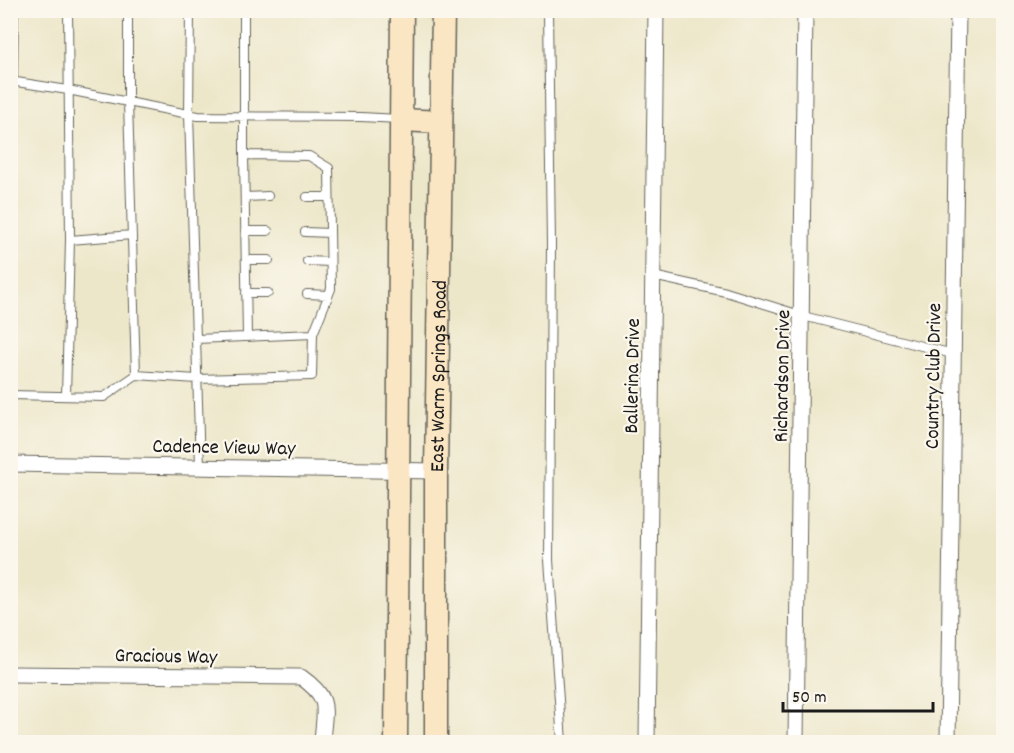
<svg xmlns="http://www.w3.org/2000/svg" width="1014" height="753" font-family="Dekko,sans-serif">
<rect width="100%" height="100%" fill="#fbf7ec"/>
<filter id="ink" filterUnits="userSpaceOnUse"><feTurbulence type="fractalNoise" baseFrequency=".0167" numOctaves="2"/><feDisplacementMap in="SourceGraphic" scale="12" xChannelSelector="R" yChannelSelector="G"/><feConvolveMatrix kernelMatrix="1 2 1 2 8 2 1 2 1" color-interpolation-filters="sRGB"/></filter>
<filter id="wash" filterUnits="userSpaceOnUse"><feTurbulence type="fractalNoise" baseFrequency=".008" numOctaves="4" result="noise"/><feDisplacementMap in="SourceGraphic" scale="24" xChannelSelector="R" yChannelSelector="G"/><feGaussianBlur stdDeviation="1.35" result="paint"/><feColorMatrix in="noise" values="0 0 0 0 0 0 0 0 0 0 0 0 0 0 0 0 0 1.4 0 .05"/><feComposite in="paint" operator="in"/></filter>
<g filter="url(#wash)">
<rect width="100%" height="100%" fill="#ede7ca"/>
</g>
<g filter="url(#ink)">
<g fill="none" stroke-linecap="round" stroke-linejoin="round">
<!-- service casing -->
<g stroke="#656359" stroke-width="10">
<path id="service" d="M68 10 70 240
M128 10V102L136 375
M190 10 189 114 200 467
M244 10V155
M548 10 551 245 549 560 562 742
M10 81 68 90 198 116 361 117 399 119
M13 81 14 10
M245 197 268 196
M307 197H329
M245 231H268
M305 232 330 233
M246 260H269
M307 261 330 262
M653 276 726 292 803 316 953 354
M246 293H268
M307 294 328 295
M247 337 244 155 309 156 329 168 331 289 313 334
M10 395 104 397 136 375 197 379 312 376 313 334 196 339
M66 396 70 240 132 235"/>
</g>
<!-- minor casing -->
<g stroke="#656359" stroke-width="17">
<path id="minor" d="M10 464 436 471
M10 674 301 677C332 699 324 708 322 742
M647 742 656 10
M796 742 805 10
M948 742 958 10"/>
</g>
<!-- secondary casing -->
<g stroke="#656359" stroke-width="25">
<g id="secondary">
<path d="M401 120 441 122"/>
<path d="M396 742 402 10"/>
<path id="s1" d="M436 742V471L443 10"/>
</g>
</g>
<!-- service -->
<use href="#service" stroke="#fff" stroke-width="8"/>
<!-- minor -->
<use href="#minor" stroke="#fff" stroke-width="15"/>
<!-- secondary -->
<use href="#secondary" stroke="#fbe6c4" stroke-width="22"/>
</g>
</g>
<g text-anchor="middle" stroke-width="4.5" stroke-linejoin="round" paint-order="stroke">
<!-- street labels -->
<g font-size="21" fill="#1c1c1c" stroke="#fbf7ec">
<text dy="7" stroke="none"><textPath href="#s1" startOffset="366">East Warm Springs Road</textPath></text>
<text transform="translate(631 376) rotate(-89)" y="7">Ballerina Drive</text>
<text transform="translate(781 376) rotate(-89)" y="7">Richardson Drive</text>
<text transform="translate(932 376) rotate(-89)" y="7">Country Club Drive</text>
<text transform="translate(224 446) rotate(1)" y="7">Cadence View Way</text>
<text transform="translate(166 655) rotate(1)" y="7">Gracious Way</text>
</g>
</g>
<!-- margin -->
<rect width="1014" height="753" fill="none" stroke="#fbf7ec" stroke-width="36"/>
<!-- scale -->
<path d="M783 702v9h150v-9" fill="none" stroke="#1c1c1c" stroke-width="3"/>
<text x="792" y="702" font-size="18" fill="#1c1c1c" stroke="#fbf7ec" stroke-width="4.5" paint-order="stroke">50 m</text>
</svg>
